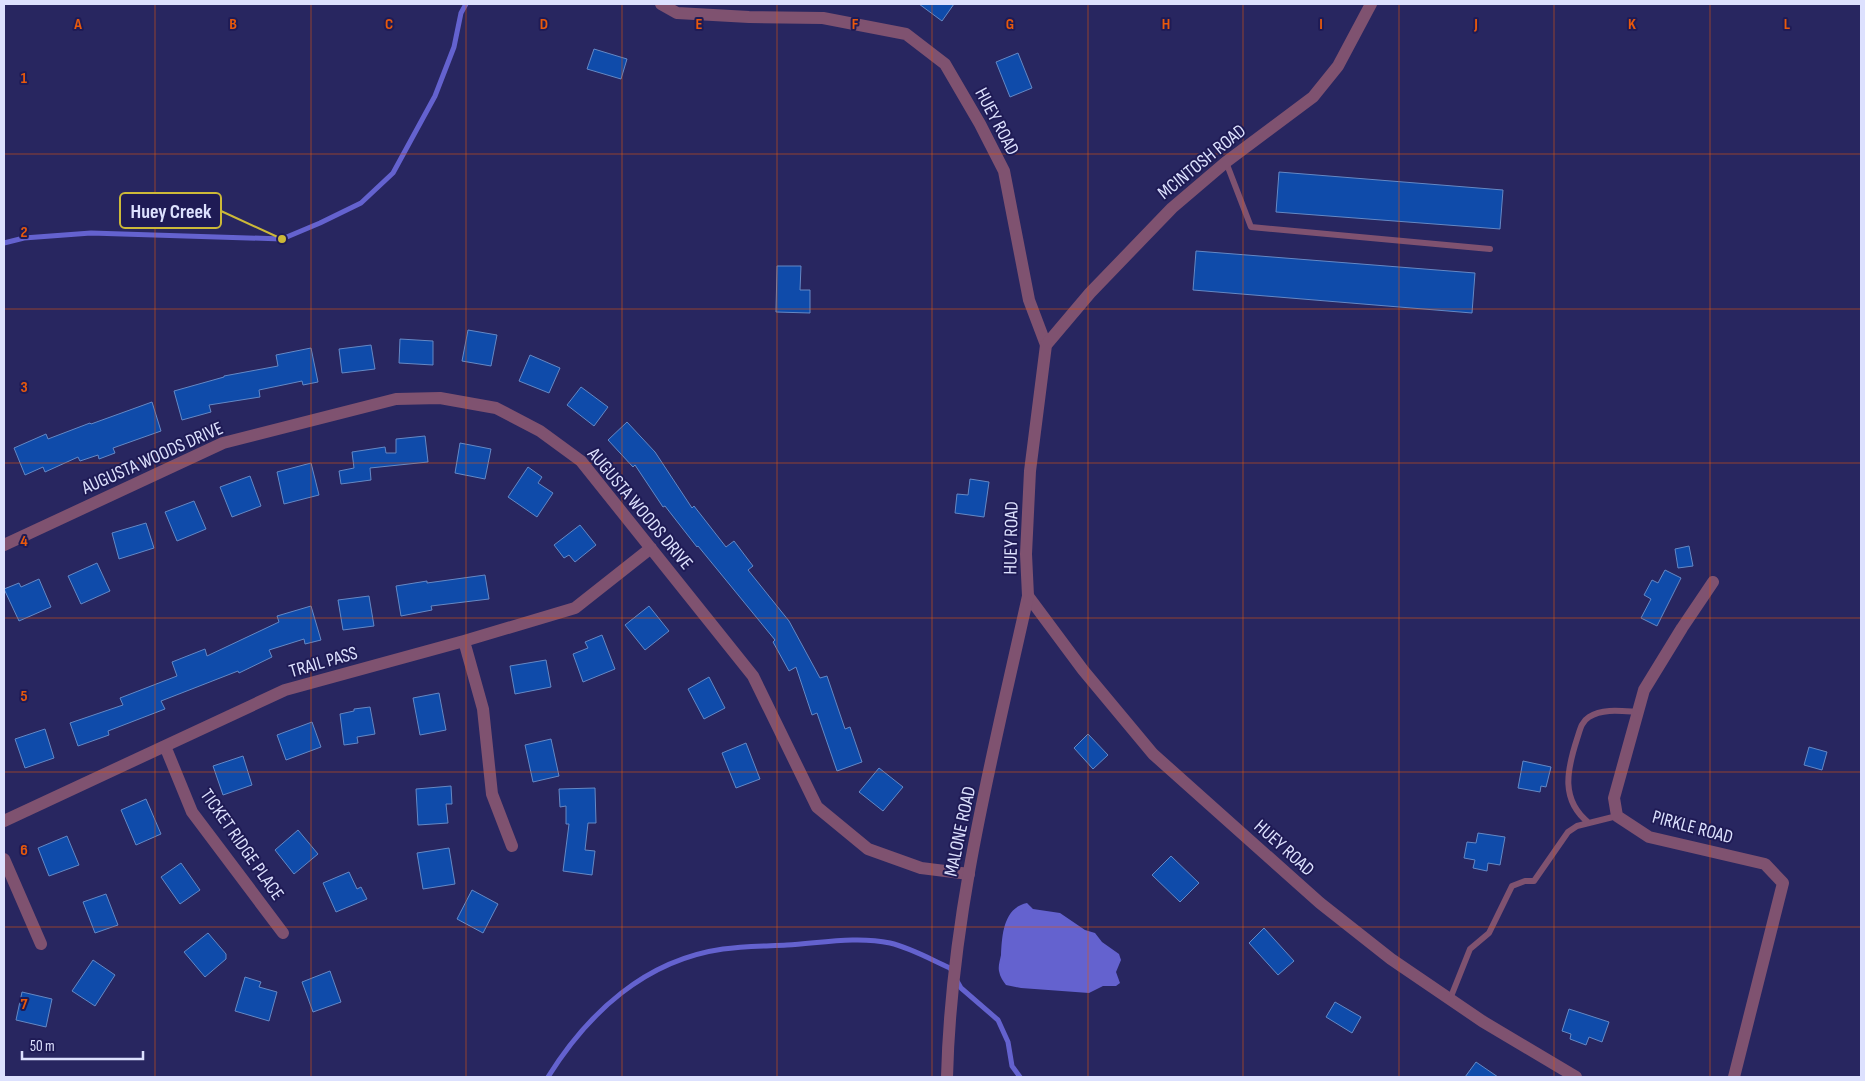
<svg xmlns="http://www.w3.org/2000/svg" width="1865" height="1081" font-family="'Sofia Sans Condensed',sans-serif">
<rect width="100%" height="100%" fill="#282660"/>
<!-- water -->
<path fill="#6462cf" d="M1027 903 1033 909 1060 913 1085 930 1095 933 1102 942 1119 954 1121 960 1116 972 1120 983 1116 986H1103L1089 993 1021 988 1006 985C1003 981 1000 977 999 971 998 966 1000 960 1001 955 1002 936 1003 908 1027 903Z"/>
<g fill="none" stroke-linecap="round" stroke-linejoin="round">
<!-- stream -->
<path stroke="#6462cf" stroke-width="5" d="M4 243 24 238 91 233 282 239 320 223 361 203 393 173 435 96 454 47 461 13 466 4
M957 981 961 988 998 1020 1008 1042 1012 1066 1020 1077
M548 1077C588 1013 645 960 723 949 744 946 766 946 787 945 821 943 857 936 890 943 911 948 930 959 950 968L952 971"/>
</g>
<!-- building -->
<path fill="#0f4baa" stroke="#6488c5" d="M919 4H954L942 21Z
M594 49 627 59 621 79 587 69Z
M1018 53 1032 88 1010 97 996 62Z
M1279 172 1503 190 1500 229 1276 212Z
M1196 251 1475 273 1472 313 1193 290Z
M777 266H801L800 290H810V313L776 312Z
M468 330 497 335 491 366 462 361Z
M400 339 433 341V365L399 363Z
M371 345 375 369 342 373 339 349Z
M311 348 318 382 303 385 302 381 259 390 260 397 209 405 211 412 182 420 174 391 224 377V376L278 366 276 355Z
M530 355 560 368 549 393 519 381Z
M581 387 608 407 594 426 567 405Z
M152 402 161 431 113 448 115 453 99 459 98 455 80 461 78 457 45 472 43 467 25 475 14 448 46 434 48 439 90 423 91 424Z
M627 422 655 452 692 508 694 506 726 547 734 541 753 566 748 570 789 621 820 678 827 676 845 729 850 727 862 762 837 771 817 713 812 715 796 667 789 671 773 642 775 640 698 546 697 547 665 506 663 507 635 465 633 467 608 440Z
M425 436 428 462 370 468 371 480 341 484 339 471 354 468 352 452 385 447 386 453H396V439Z
M460 443 491 449 485 479 455 473Z
M311 463 319 495 284 504 277 472Z
M528 467 542 477 538 483 553 493 537 517 508 497Z
M250 476 261 506 232 517 220 487Z
M970 479 989 482 984 517 955 513 957 494 968 495Z
M194 501 206 529 177 541 165 512Z
M146 523 154 548 119 559 112 533Z
M580 525 596 545 575 562 569 555 564 558 554 545Z
M1689 546 1693 566 1678 568 1675 549Z
M97 563 110 591 81 604 68 576Z
M1665 570 1681 578 1657 626 1641 618 1651 599 1644 595 1652 580 1658 583Z
M485 575 489 599 431 606 432 610 401 616 396 586 427 581V583Z
M39 579 51 607 19 621 4 589 19 583 21 587Z
M369 596 374 626 343 630 338 600Z
M311 606 321 640 305 644 304 639 269 650 272 657 239 673 238 671 161 701 165 709 108 731 109 735 78 746 70 723 123 705 120 698 177 676 172 662 205 649 207 656 279 622 277 616Z
M649 606 669 631 645 650 625 625Z
M602 635 615 669 583 682 573 654 588 648 585 642Z
M546 660 551 687 515 694 510 666Z
M709 677 725 708 704 719 688 689Z
M439 693 446 730 420 735 413 698Z
M370 707 375 734 357 737 358 743 344 745 340 714 354 711V709Z
M312 722 321 747 286 760 277 735Z
M45 729 54 758 25 768 15 739Z
M1088 734 1108 755 1093 769 1074 748Z
M551 739 559 776 533 782 525 745Z
M746 743 760 779 736 788 722 753Z
M1809 747 1827 752 1822 770 1804 765Z
M243 756 252 785 223 795 213 766Z
M1523 761 1551 767 1546 787 1541 786 1540 792 1518 788Z
M879 768 903 787 883 811 859 792Z
M451 786 452 804H446L448 823 418 825 416 789Z
M595 788 596 823H588L585 850 595 851 592 875 563 871 569 824H566V806L560 807 559 789Z
M146 799 161 834 136 845 121 810Z
M298 830 318 854 294 874 275 850Z
M1478 833 1505 837 1500 865 1488 863 1487 871 1473 868 1475 860 1464 858 1467 842 1476 843Z
M67 836 79 865 49 876 38 848Z
M449 848 455 884 423 889 417 853Z
M1171 856 1199 883 1180 902 1152 875Z
M181 863 200 890 180 904 161 877Z
M349 872 357 889 361 887 367 899 336 912 323 883Z
M472 890 498 904 483 933 457 919Z
M106 894 118 925 95 933 83 902Z
M1264 928 1294 961 1278 975 1249 943Z
M208 933 226 954V959L205 977 184 952Z
M93 960 115 975 95 1006 72 991Z
M330 971 341 1002 313 1012 302 982Z
M245 977 261 982 259 987 277 992 269 1021 235 1011Z
M22 992 52 999 46 1027 16 1020Z
M1335 1002 1361 1017 1352 1033 1326 1017Z
M1569 1009 1609 1022 1602 1042 1589 1037 1586 1045 1570 1039 1571 1034 1562 1031Z
M1476 1062 1498 1077H1465Z"/>
<g fill="none" stroke-linecap="round" stroke-linejoin="round">
<!-- service -->
<path stroke="#7f5270" stroke-width="6" d="M1226 162 1251 227 1490 249
M1589 823C1560 800 1567 770 1577 739 1580 730 1581 722 1589 717 1603 708 1622 711 1638 712
M1450 999 1470 949 1489 933 1512 886 1525 881H1534L1568 832 1577 826 1617 816"/>
<!-- minor -->
<path stroke="#7f5270" stroke-width="12" d="M661 4 677 13 749 17 823 18 906 34 945 64 980 124 1004 171 1029 300 1046 345
M4 545 223 443 396 399 440 398 496 408 540 431 581 461 753 676 817 807 868 849 921 868 969 874
M1713 582 1682 628 1644 690 1614 798 1617 816 1649 837 1765 864 1783 883 1734 1077
M1028 596 1083 670 1153 754 1320 903 1391 959 1482 1021 1576 1077
M464 641 483 709 492 794 512 846
M165 746 192 812 283 933
M4 821 285 690 464 641 575 608 651 548
M4 859 41 944"/>
<!-- tertiary -->
<path stroke="#7f5270" stroke-width="12" d="M947 1077C951 914 993 754 1028 596L1026 554 1030 471 1046 345 1090 293 1172 208 1226 162 1313 97 1338 66 1371 4"/>
</g>
<!-- grid -->
<path fill="none" stroke="#e8590c" stroke-width="1" stroke-opacity="0.55" d="M155 4V1077M311 4V1077M466 4V1077M622 4V1077M777 4V1077M932 4V1077M1088 4V1077M1243 4V1077M1399 4V1077M1554 4V1077M1710 4V1077M4 154H1861M4 309H1861M4 463H1861M4 618H1861M4 772H1861M4 927H1861"/>
<g text-anchor="middle" stroke-width="4" stroke-linejoin="round" paint-order="stroke">
<!-- street labels -->
<g font-size="19" fill="#dde1fe" stroke="#1f1b55">
<text transform="translate(998 121) rotate(62)" y="7">HUEY ROAD</text>
<text transform="translate(1201 161) rotate(-39)" y="7">MCINTOSH ROAD</text>
<text transform="translate(152 457) rotate(-24)" y="7">AUGUSTA WOODS DRIVE</text>
<text transform="translate(641 508) rotate(50)" y="7">AUGUSTA WOODS DRIVE</text>
<text transform="translate(1010 538) rotate(-89)" y="7">HUEY ROAD</text>
<text transform="translate(323 661) rotate(-16)" y="7">TRAIL PASS</text>
<text transform="translate(1693 826) rotate(15)" y="7">PIRKLE ROAD</text>
<text transform="translate(959 831) rotate(-78)" y="7">MALONE ROAD</text>
<text transform="translate(243 844) rotate(55)" y="7">TICKET RIDGE PLACE</text>
<text transform="translate(1285 847) rotate(42)" y="7">HUEY ROAD</text>
</g>
</g>
<g font-size="16" text-anchor="middle" font-weight="bold" fill="#e8590c" stroke="#1f1b55" stroke-width="4" stroke-linejoin="round" paint-order="stroke">
<text x="78" y="29">A</text>
<text x="233" y="29">B</text>
<text x="389" y="29">C</text>
<text x="544" y="29">D</text>
<text x="699" y="29">E</text>
<text x="855" y="29">F</text>
<text x="1010" y="29">G</text>
<text x="1166" y="29">H</text>
<text x="1321" y="29">I</text>
<text x="1476" y="29">J</text>
<text x="1632" y="29">K</text>
<text x="1787" y="29">L</text>
<text x="24" y="83">1</text>
<text x="24" y="237">2</text>
<text x="24" y="392">3</text>
<text x="24" y="546">4</text>
<text x="24" y="701">5</text>
<text x="24" y="855">6</text>
<text x="24" y="1009">7</text>
</g>
<!-- callouts -->
<path fill="none" stroke="#cdb938" stroke-width="2" d="M282 239L221 211"/>
<circle fill="#cdb938" stroke="#1f1b55" stroke-width="2" cx="282" cy="239" r="5"/>
<rect fill="#1f1b55" stroke="#cdb938" stroke-width="2" x="120" y="193" width="101" height="35" rx="5"/>
<g font-size="20" text-anchor="middle" font-weight="bold" fill="#dde1fe">
<text x="171" y="218">Huey Creek</text>
</g>
<!-- border -->
<rect width="1865" height="1081" fill="none" stroke="#dde1fe" stroke-width="10"/>
<!-- scale -->
<path d="M22 1051v8h121v-8" fill="none" stroke="#dde1fe" stroke-width="2.5"/>
<text x="30" y="1051" font-size="15" fill="#dde1fe" stroke="#1f1b55" stroke-width="4" paint-order="stroke">50 m</text>
</svg>
